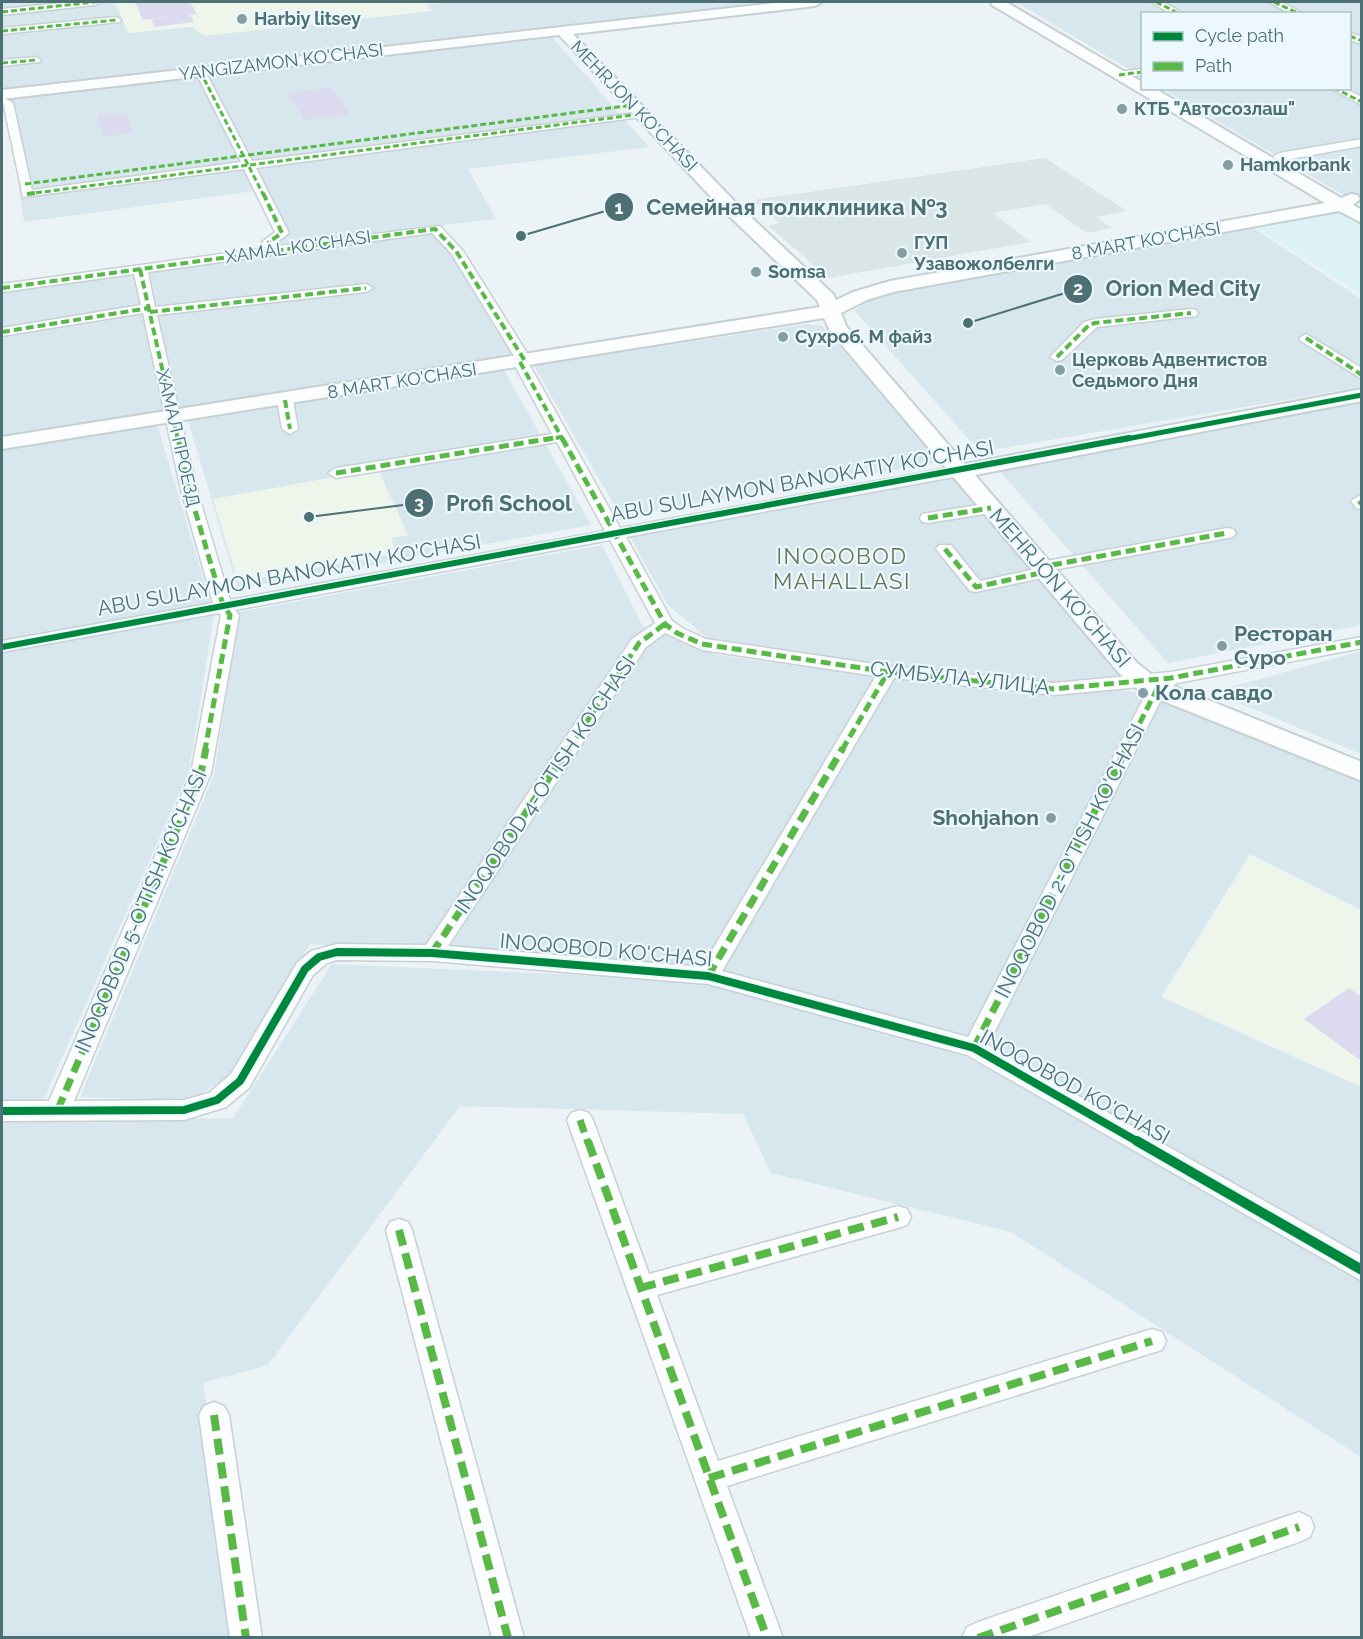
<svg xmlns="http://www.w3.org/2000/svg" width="1363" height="1639" font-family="Raleway,sans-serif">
<rect width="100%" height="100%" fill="#ebf3f6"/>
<!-- residential -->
<path fill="#d7e7ed" d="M2 2H780L2 94Z
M1016 2H1361V205L1162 89 1350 88V14H1142V77Z
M552 37 649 147 468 169 496 219 280 244 254 191 24 222 6 98Z
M1252 227 1361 299V387L980 452 854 310 879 294Z
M435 229 525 361 2 443V288Z
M807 324 822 326 940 462 621 517 534 366Z
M504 370 591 525 238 589 188 420Z
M1361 402V625L1168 663 995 466Z
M157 424 214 615 189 771 43 1101 2 1103V450Z
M954 475 1125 674 1039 687 711 641 668 605 628 533Z
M602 545 643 627 716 655 1027 695 1123 690 1164 697 1361 780V910L1250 854 1161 997 1361 1087V1262L971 1039 705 967 310 944 235 1071 193 1100 80 1097 214 775 239 612Z
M1361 651V754L1213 692Z
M332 964 690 980 960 1053 1361 1279V1457L1011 1232 771 1173 743 1114 460 1106 268 1365 203 1383 243 1637H2V1122L233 1118Z"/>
<!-- commercial -->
<path fill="#dcf2f4" d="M1337 209 1361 224V295L1251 224Z"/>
<!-- industrial -->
<path fill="#dae5e8" d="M1045 158 1127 211 1096 217 1112 228 1087 233 1045 204 993 213 1031 242 829 278 768 226 779 223 753 200Z"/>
<!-- education -->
<path fill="#eef6ec" d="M115 2H455L427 4 432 11 204 36 192 27 128 33Z
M378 469 408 535 391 538 397 553 238 582 213 499Z
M1251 855 1361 910V1086L1163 997Z"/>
<!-- green -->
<path fill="#dcdaee" d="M135 2H190L197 14 190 15 194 22 155 27 151 20 171 17 143 20Z
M332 87 350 114 304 120 287 93Z
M126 112 134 133 104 136 97 116Z
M1349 988 1361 997V1061L1304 1019Z"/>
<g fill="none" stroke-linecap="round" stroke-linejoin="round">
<!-- street casing -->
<g stroke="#c7d1d4" stroke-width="3">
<path id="street" d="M72 2H100L95 5 2 15V9Z
M1151 2H1163L1185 14H1171Z
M1269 2H1281L1305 14H1291Z
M116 17 121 20 120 22 2 34V28Z
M1350 33 1362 37V44L1350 40Z
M36 57 41 60 40 62 2 66V60Z
M200 68 205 71 252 161 645 112V116L641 117 256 168 289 233 276 243 278 246 440 226 463 251 532 361 529 364 620 528 970 464 978 469 970 474 626 537 672 621 684 629 706 639 888 666 1054 683 1171 672 1362 637V648L1177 683 1165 692 988 1045 1362 1256V1281L967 1055 708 984 432 961 337 960 327 963 313 975 249 1088 226 1107 184 1120 2 1121V1101H49L191 773 221 615 219 613 2 652V641L213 603 181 490 143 313 2 336V328L141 305 134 274 2 292V284L265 248 262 242 275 232 244 169 23 197 2 97 13 103 32 190 241 162 195 71ZM432 233 451 253 516 359 513 362 552 434 336 468 328 473 336 478 557 442 605 531 230 600 197 490 157 315 366 292 373 288 366 284 155 307 148 272ZM610 540 655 623 632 639 426 945 337 944 311 951 297 963 231 1074 209 1093 184 1100 74 1101 211 773 239 615 235 610ZM665 633 702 650 876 676 702 967 448 946 646 647ZM894 678 1054 695 1150 686 968 1037 722 971Z
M1142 69V75L1119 78 1114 75 1119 72Z
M1329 88H1344L1362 97V105Z
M1362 139V146L1279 161 1273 157 1279 153Z
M1191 309 1196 310 1198 313 1196 316 1097 327 1062 360 1057 361 1050 357 1084 322 1095 319Z
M1306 334 1362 368V379L1301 341 1299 338Z
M285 395 293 400 298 429 290 434 282 429 277 400Z
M1359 496 1362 497V509L1356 508 1351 501Z
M991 503 999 508 997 512 928 523 922 522 920 518 922 514 928 513Z
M1227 528 1233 529 1236 533 1233 537 1053 570 1051 576 976 592 970 591 936 549 939 545H951L980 581 1044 567 1046 561 1052 560Z
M580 1110 589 1113 593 1120 649 1274 898 1206 907 1209 911 1217 907 1225 898 1228 657 1295 718 1461 1152 1329 1162 1332 1166 1341 1162 1350 1152 1353 727 1486 783 1638H751L567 1120 571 1113Z
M399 1219 408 1222 412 1230 524 1638H492L386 1230 390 1222Z
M214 1402 224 1406 229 1415 262 1638H230L199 1415 204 1406Z
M1299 1512 1310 1517 1314 1527 1310 1537 1299 1542 1025 1638H962L967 1627 978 1622Z"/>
</g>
<!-- secondary casing -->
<g stroke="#c5d0d2" stroke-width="4">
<path id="secondary" d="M784 2H822L815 6 573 34 738 205 833 294 836 300 853 292 890 281 1325 203 992 5 991 2H1006L1142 82V88H1154L1341 198 1351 194 1357 195 1360 199 1353 205 1362 210V223L1339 211 893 292 867 300 841 313 846 326 965 464 1362 389V401L975 475 1136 662 1152 675 1166 683 1362 762V781L1148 695 1134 687 1118 672 830 331 824 318 2 449V437L820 307 817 300 726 213 559 35 2 99V90Z"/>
</g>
<!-- street -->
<use href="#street" fill="#fcfdfe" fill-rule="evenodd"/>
<!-- secondary -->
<use href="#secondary" fill="#fcfdfe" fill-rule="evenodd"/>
<!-- quiet-far4 -->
<path stroke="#58b947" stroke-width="3" stroke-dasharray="6 3" stroke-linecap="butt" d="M1156 2 1180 14
M1274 2 1300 14
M2 12 95 2
M2 31 116 20
M1350 36 1362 41
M2 63 36 60
M200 71 263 194
M1119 75 1142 72
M1334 88 1362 102
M25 184 633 105
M27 194 641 114"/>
<!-- quiet-far3 -->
<path stroke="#58b947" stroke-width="4" stroke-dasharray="8 4" stroke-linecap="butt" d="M263 193 282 233 269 242 273 251
M27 194 35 193
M140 269 178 440
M2 288 435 229 456 251 525 361
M150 312 366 288
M2 332 149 308
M1306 338 1362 375
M1057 357 1089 325 1095 323 1191 313
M520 362 563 440
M285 400 290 429
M544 440 561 437"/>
<!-- quiet-far2 -->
<path stroke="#58b947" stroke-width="5" stroke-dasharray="10 5" stroke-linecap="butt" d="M178 438 189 490 223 605 230 615 205 750
M562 438 665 624 677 633 702 644 888 672 1054 689 1171 678 1362 642
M336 473 554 438
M1359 501 1362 504
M928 518 991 508
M945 549 976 587 1045 572
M1052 565 1227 533
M568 750 639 643 665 624
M842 750 888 672
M1126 750 1157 689"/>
<!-- quiet-far1 -->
<path stroke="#58b947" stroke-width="7" stroke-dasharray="13 7" stroke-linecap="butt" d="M432 953 569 748
M708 976 843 748
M974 1048 1127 748
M58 1109 201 773 206 748
M580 1120 588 1143"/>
<!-- quiet -->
<path stroke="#58b947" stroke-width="8" stroke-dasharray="16 8" stroke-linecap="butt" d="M588 1141 767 1638
M399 1230 508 1638
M640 1288 898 1217
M214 1415 246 1638
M709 1478 1152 1341
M978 1638 1299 1527"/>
<!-- cycleway-far3 casing -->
<g stroke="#ecf8fe" stroke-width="8">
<path id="cycleway-far3" d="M1121 440 1362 395"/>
</g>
<!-- cycleway-far2 casing -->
<g stroke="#ecf8fe" stroke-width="9">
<path id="cycleway-far2" d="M2 647 1129 438"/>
</g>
<!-- cycleway-far1 casing -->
<g stroke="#ecf8fe" stroke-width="12">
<path id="cycleway-far1" d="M2 1111 184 1110 217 1100 240 1081 305 969 319 957 337 952 432 953 708 976 974 1048 1140 1143"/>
</g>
<!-- cycleway casing -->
<g stroke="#ecf8fe" stroke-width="14">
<path id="cycleway" d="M1137 1141 1362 1270"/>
</g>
<!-- cycleway-far3 -->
<use href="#cycleway-far3" stroke="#00873e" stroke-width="5"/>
<!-- cycleway-far2 -->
<use href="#cycleway-far2" stroke="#00873e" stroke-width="6"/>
<!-- cycleway-far1 -->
<use href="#cycleway-far1" stroke="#00873e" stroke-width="8"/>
<!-- cycleway -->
<use href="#cycleway" stroke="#00873e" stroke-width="10"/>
</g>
<!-- markers -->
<g fill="#849ea1" stroke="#ecf8fe" stroke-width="2">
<circle cx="242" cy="19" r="6"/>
<circle cx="1122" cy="109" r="6"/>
<circle cx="1228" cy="165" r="6"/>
<circle cx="902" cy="253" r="6"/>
<circle cx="756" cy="272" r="6"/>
<circle cx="783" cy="337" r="6"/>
<circle cx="1060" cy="370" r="6"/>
<circle cx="1222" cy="646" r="6"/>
<circle cx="1143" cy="693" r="6"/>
<circle cx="1051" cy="818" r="6"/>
</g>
<g text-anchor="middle" stroke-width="4.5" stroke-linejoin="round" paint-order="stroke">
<!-- far-poi labels -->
<g font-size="18" font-weight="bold" fill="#4c7073" stroke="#ecf8fe" text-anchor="start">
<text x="254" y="25">Harbiy litsey</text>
<text x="1134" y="115">КТБ "Автосозлаш"</text>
<text x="1240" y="171">Hamkorbank</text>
<text x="914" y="249">ГУП<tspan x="914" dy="21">Узавожолбелги</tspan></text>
<text x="768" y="278">Somsa</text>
<text x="795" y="343">Сухроб. М файз</text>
<text x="1072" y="366">Церковь Адвентистов<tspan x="1072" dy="21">Седьмого Дня</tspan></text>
</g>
<!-- far-street labels -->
<g font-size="18" fill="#4c7073" stroke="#ecf8fe">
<text transform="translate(281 62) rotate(-7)" y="6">YANGIZAMON KO'CHASI</text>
<text transform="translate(634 106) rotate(46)" y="6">MEHRJON KO'CHASI</text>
<text transform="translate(1146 241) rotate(-10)" y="6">8 MART KO'CHASI</text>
<text transform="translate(298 247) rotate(-8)" y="6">XAMAL KO'CHASI</text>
<text transform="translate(402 381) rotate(-9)" y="6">8 MART KO'CHASI</text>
<text transform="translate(178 438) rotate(77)" y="6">ХАМАЛ ПРОЕЗД</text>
</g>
<!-- street labels -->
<g font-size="21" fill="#4c7073" stroke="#ecf8fe">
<text transform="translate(802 481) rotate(-10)" y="7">ABU SULAYMON BANOKATIY KO'CHASI</text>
<text transform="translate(289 575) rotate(-10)" y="7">ABU SULAYMON BANOKATIY KO'CHASI</text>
<text transform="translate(1060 588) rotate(49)" y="7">MEHRJON KO'CHASI</text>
<text transform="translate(960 678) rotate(6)" y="7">СУМБУЛА УЛИЦА</text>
<text transform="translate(545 785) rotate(-56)" y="7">INOQOBOD 4-O'TISH KO'CHASI</text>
<text transform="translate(1070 861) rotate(-63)" y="7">INOQOBOD 2-O'TISH KO'CHASI</text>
<text transform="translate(141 911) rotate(-67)" y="7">INOQOBOD 5-O'TISH KO'CHASI</text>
<text transform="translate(606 950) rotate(5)" y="7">INOQOBOD KO'CHASI</text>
<text transform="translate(1075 1087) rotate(29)" y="7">INOQOBOD KO'CHASI</text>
</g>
<!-- poi labels -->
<g font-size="21" font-weight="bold" fill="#4c7073" stroke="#ecf8fe" text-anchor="start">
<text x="1234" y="641">Ресторан<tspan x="1234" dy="24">Суро</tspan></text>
<text x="1155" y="700">Кола савдо</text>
<text x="1039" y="825" text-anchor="end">Shohjahon</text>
</g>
<!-- neighbourhood labels -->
<g font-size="22" letter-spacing="1.5" fill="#677552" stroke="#ecf8fe">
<text x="842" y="564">INOQOBOD<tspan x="842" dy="25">MAHALLASI</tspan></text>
</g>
</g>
<!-- callouts -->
<path fill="none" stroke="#4c7073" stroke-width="2" d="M521 236L619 207M968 323L1078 289M309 517L419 503"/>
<g fill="#4c7073" stroke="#ecf8fe" stroke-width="2">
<circle cx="521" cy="236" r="6"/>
<circle cx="968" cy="323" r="6"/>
<circle cx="309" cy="517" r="6"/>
<circle cx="619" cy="207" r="15"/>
<circle cx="1078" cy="289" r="15"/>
<circle cx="419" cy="503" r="15"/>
</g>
<g font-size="18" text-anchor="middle" font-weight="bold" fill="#fff">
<text x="619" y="214">1</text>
<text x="1078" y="295">2</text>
<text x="419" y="509">3</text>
</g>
<g font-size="22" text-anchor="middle" font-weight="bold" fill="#4c7073" stroke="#ecf8fe" stroke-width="4.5" stroke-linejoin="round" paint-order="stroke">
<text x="797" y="215">Семейная поликлиника №3</text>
<text x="1183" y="296">Orion Med City</text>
<text x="509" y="511">Profi School</text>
</g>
<!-- border -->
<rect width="1363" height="1639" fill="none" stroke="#4c7073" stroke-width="6"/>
<!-- legend -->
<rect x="1141" y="12" width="210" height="78" fill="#ecf8fe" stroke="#acc2c6" stroke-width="1.5"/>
<rect x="1153" y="32" width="30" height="9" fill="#00873e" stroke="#acc2c6" stroke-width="1.5"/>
<text x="1195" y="42" font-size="18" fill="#4c7073">Cycle path</text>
<rect x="1153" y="62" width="30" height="9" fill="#58b947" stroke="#acc2c6" stroke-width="1.5"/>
<text x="1195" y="72" font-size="18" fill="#4c7073">Path</text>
</svg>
